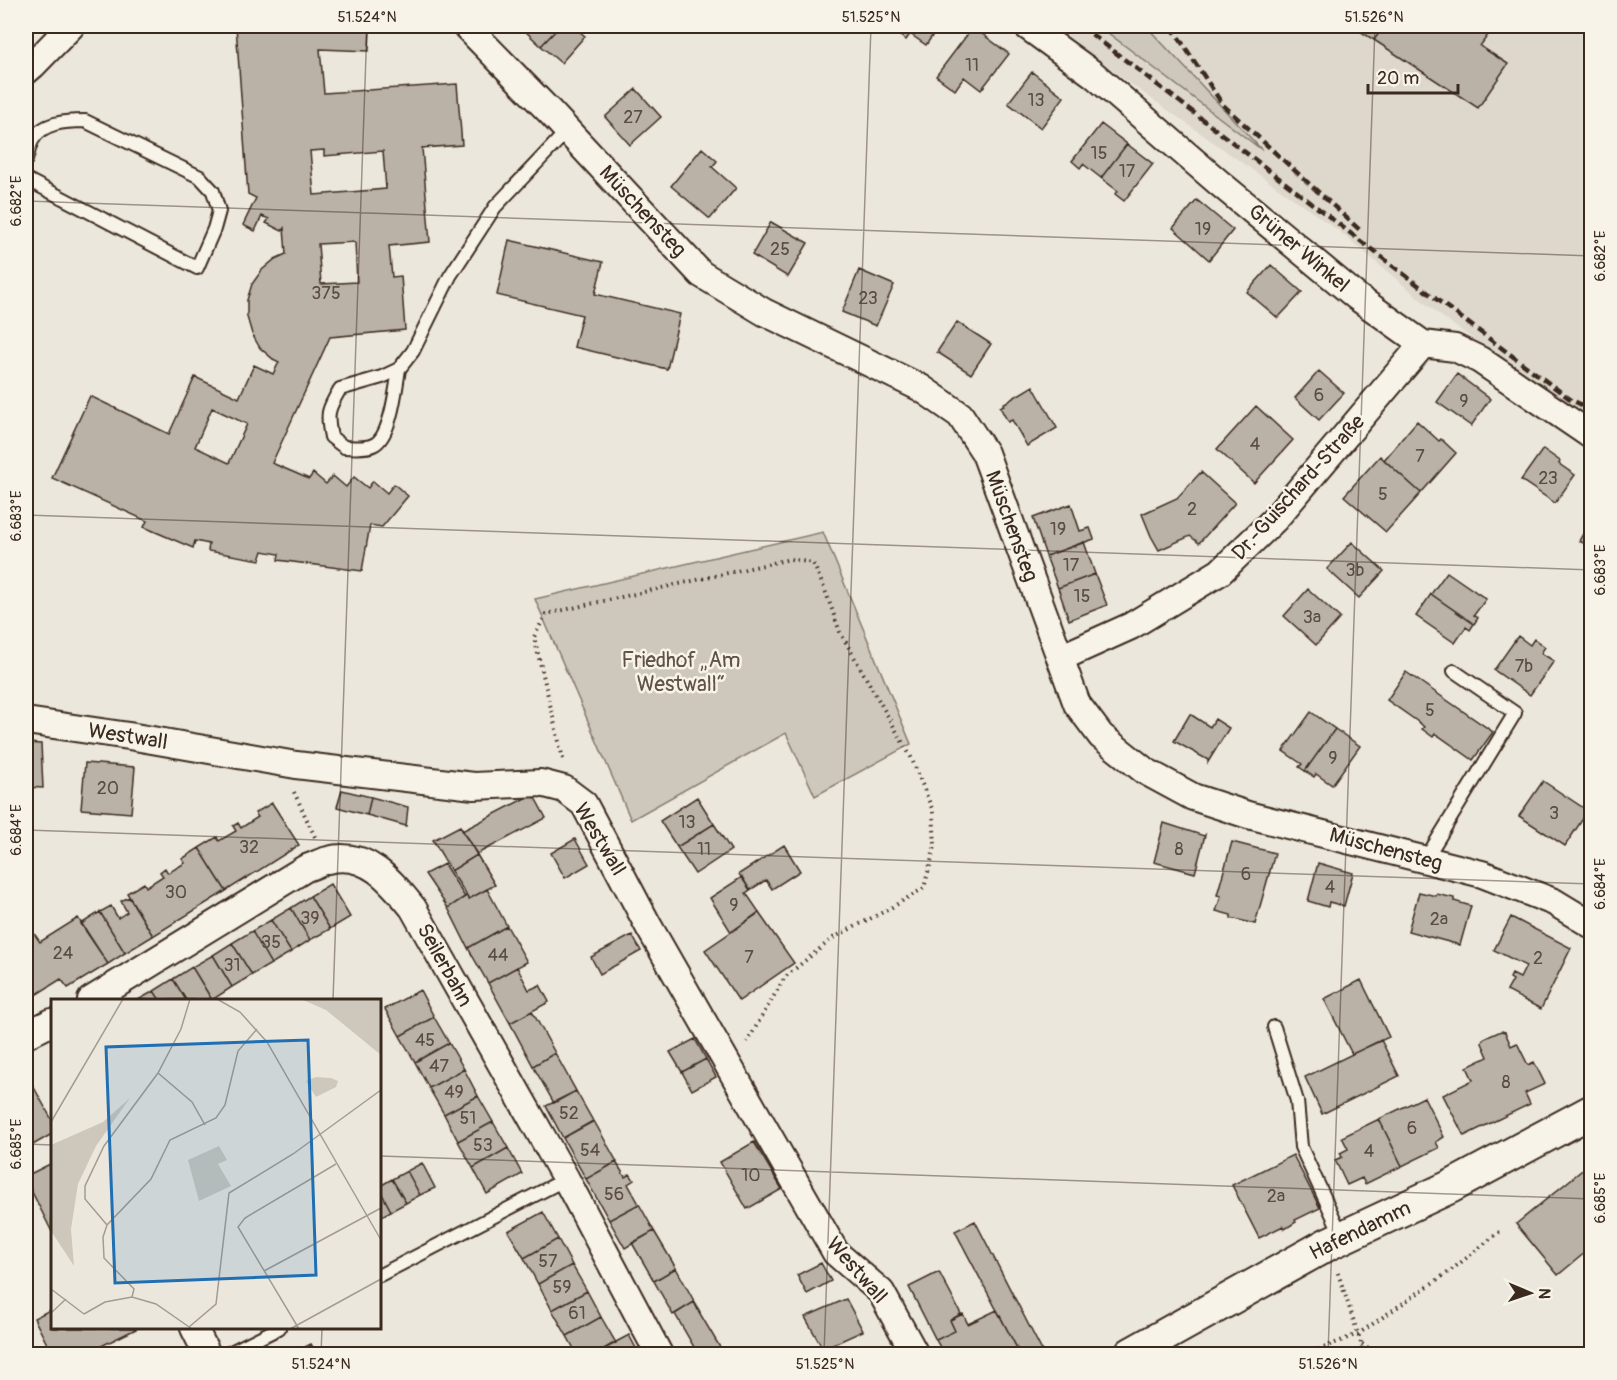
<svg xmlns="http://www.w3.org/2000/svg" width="1617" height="1380" font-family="Pangolin,sans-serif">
<rect width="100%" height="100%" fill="#ece7dc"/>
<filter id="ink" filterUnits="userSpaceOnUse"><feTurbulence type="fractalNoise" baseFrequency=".0167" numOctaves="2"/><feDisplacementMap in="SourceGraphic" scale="12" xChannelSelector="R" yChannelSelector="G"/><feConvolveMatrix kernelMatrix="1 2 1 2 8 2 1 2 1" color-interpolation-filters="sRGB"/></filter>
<g filter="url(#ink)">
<!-- built -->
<path fill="#ddd7cc" d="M1054 26H1099L1258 147 1146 26H1591V420L1547 392 1437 313 1339 231 1118 75Z"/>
<!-- green -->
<path fill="#cec8bc" stroke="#84796d" stroke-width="1.5" d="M1099 26H1146L1262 150Z
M823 532 911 744 815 796 786 733 631 820 535 599Z"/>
<!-- building -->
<path fill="#bab2a7" stroke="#3b2a1e" stroke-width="1.5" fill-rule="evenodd" d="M236 26H370L369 51 320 49 324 93 457 84 462 145 422 148 430 242 389 246 392 277 401 276 405 330 330 337 272 463 309 479 313 473 326 484 333 476 346 487 354 477 368 488 373 481 387 493 394 484 408 496 382 527 370 525 362 571 278 560 279 554 263 551 260 560 208 551 209 544 195 541 193 548 144 527 147 521 52 478 90 396 169 434 195 377 239 398 254 365 273 374 279 362 273 359 260 348 252 334 247 317V300L252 284 262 270 275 259 286 254 284 228 282 231 266 223 269 219 262 216 255 231 243 225 256 198 248 194ZM324 150V156L383 151 386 189 314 195 310 151ZM355 242 357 282 321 284 318 244ZM212 408 247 424 229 463 195 447Z
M526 26H560L541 46 523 29Z
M560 26H573L585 36 561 63 541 46Z
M885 26H939L926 45 910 34 906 40Z
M1352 26H1384L1374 40Z
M1384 26H1473L1488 35 1480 46 1508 64 1478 108 1374 40Z
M973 27 1009 54 981 90 964 77 955 90 936 76Z
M1032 72 1064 97 1041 128 1008 103Z
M636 89 661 117 630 145 605 117Z
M1101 124 1127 144 1101 178 1083 164 1080 168 1072 161Z
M1127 144 1153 164 1124 201 1115 194 1118 191 1101 178Z
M702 148 717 161 712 167 736 188 710 219 671 186Z
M1197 200 1233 230 1209 260 1173 228Z
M771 222 808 243 788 277 752 255Z
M509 240 603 262 595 294 680 314 667 369 574 347 582 315 497 295Z
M1271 265 1302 292 1278 318 1247 292Z
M859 270 894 285 876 326 842 312Z
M957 322 991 344 971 374 937 352Z
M1319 371 1344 393 1319 420 1295 398Z
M1457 374 1490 399 1471 426 1437 402Z
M1033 386 1057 428 1027 446 1012 420 1008 422 1000 407 1004 405 1003 404Z
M1256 406 1293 440 1254 483 1217 449Z
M1417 421 1439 441 1441 439 1456 453 1421 493 1384 460Z
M1543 449 1560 461 1559 464 1575 475 1555 503 1521 480Z
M1380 456 1421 493 1386 532 1344 496Z
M1201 472 1235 503 1199 543 1190 536 1159 550 1151 536 1142 514 1177 498Z
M1071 504 1080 531 1090 528 1094 539 1046 556 1033 518Z
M1592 518V547L1579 541Z
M1084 542 1095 574 1058 588 1046 556Z
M1352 542 1384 571 1359 598 1327 569Z
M1447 572 1486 599 1474 615 1478 618 1474 624 1431 594Z
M1095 574 1107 605 1069 620 1058 588Z
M1308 589 1340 618 1316 645 1284 616Z
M1431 594 1474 624 1470 630 1466 627 1455 643 1416 616Z
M1518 636 1530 645 1534 639 1545 647 1541 653 1554 661 1530 695 1494 670Z
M1406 672 1493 732 1473 760 1439 736 1435 734 1433 737 1422 729 1424 727 1421 724 1387 700Z
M1311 712 1335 729 1305 771 1299 767 1302 764 1283 751Z
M1190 714 1210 727 1215 719 1229 728 1208 762V760L1174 741Z
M1335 729 1360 746 1332 785 1316 774 1314 777 1305 771Z
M26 743 41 744 43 788 26 787Z
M85 763 135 767 131 813 81 809Z
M1543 781 1588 811 1565 846 1519 816Z
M342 790 371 797 367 815 337 807Z
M533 794 546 818 477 854 462 831Z
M371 797 408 807 406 826 367 815Z
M697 797 714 824 677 847 660 821Z
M272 803 299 845 226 891 199 848 217 837 219 841 236 831 233 826 238 823 241 828 258 817 255 813Z
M1164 823 1204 836 1205 835 1195 873 1154 862Z
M714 824 731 850 695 874 677 847Z
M460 826 477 855 451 871 433 840Z
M575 839 589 864 565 878 551 853Z
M1232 842 1275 853 1255 924 1231 918V915L1216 911 1221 896 1217 895Z
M784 845 800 871 772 889 766 880 750 890 739 874Z
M199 848 226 891 153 936 127 893 144 883 146 887 163 876 160 872 165 868 168 873 185 863 182 859Z
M477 855 495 885 469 899 451 871Z
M1318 863 1353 873 1344 906 1329 902 1328 907 1308 901Z
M444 864 465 897 448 908 425 874Z
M742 877 750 890 746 893 759 912 731 932 710 898Z
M330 884 350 917 330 929 310 896Z
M487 889 507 926 468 948 448 908 466 896 469 899Z
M1419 892 1436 896 1437 894 1454 898V901L1471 906 1460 945 1408 931Z
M310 896 330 929 310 940 291 908Z
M129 897 153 936 125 953 100 912 111 906 118 918 127 912 121 901Z
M291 908 310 940 291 952 271 920Z
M100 912 125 953 108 964 81 924Z
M759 913 794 963 739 1001 705 950Z
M1511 917 1571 948 1541 1009 1507 991 1513 980 1510 978 1512 974 1520 978 1526 966 1494 950Z
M78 918 108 964 68 988 61 979 26 1001V937L33 932 40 942Z
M271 920 291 952 271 964 252 931Z
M507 926 527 962 488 983 468 948Z
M252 931 271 964 252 975 232 943Z
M632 935 641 951 600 974 591 957Z
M232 943 252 975 232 987 213 955Z
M213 955 232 987 212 1000 192 967Z
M192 967 212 1000H186L173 979Z
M517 967 529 990 540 985 549 1002 510 1023 488 983Z
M173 979 186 1000H160L154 991Z
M1361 980 1389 1037 1352 1054 1324 999Z
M420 990 434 1017 400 1036 385 1009Z
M154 991 160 1000H138Z
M532 1011 555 1053 533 1066 510 1023Z
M434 1017 449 1043 415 1062 400 1036Z
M1501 1031 1505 1032 1511 1046 1517 1043 1528 1065 1534 1062 1545 1084 1525 1093 1530 1104 1464 1136 1443 1095 1473 1080 1467 1067 1488 1057 1482 1043 1483 1039Z
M695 1039 706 1059 682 1072 670 1052Z
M1381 1040 1399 1076 1322 1114 1305 1077Z
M449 1043 464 1069 429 1088 415 1062Z
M555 1053 576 1091 554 1103 533 1066Z
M706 1059 716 1077 692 1090 682 1072Z
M464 1069 478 1096 444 1114 429 1088Z
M27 1075 52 1120V1134L26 1149V1076Z
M576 1091 593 1121 563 1138 546 1106Z
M478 1096 493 1122 458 1141 444 1114Z
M1424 1097 1444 1137 1436 1142 1439 1148 1402 1166 1379 1119Z
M1379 1119 1402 1166 1365 1184 1362 1178 1347 1185 1335 1160 1342 1157 1340 1153 1348 1149 1342 1137Z
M594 1121 617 1162 586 1179 563 1138Z
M493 1122 508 1148 473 1168 458 1141Z
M754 1142 782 1189 747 1209 720 1162Z
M508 1148 522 1174 487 1194 473 1168Z
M1293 1155 1320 1208 1295 1220 1296 1222 1285 1229 1283 1226 1259 1238 1232 1185Z
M616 1162 625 1177 630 1174 634 1180 628 1184 639 1204 609 1220 586 1179Z
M1592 1162V1247L1558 1275 1516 1224Z
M52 1163V1232L26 1180V1176Z
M422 1163 435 1188 420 1195 407 1171Z
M407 1171 420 1195 406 1203 392 1179Z
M392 1179 406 1203 391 1211 380 1190V1186Z
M380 1190 391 1211 380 1217Z
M639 1204 654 1231 625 1248 609 1220Z
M543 1212 558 1239 524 1258 508 1231Z
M975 1221 1042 1351 1034 1354H1020L955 1231Z
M654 1231 676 1268 654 1281 632 1243Z
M558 1239 572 1265 538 1284 524 1258Z
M821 1263 831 1281 807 1294 797 1275Z
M572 1265 587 1291 552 1310 538 1284Z
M676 1268 700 1312H699L694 1302 673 1315 654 1281Z
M939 1272 961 1314 950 1320 955 1331 936 1340 909 1287Z
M587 1291 601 1317 567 1336 552 1310Z
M846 1299 863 1331 823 1349 805 1317Z
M694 1302 699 1312 724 1354H698L675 1314Z
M52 1309V1328H138L85 1354H52L34 1318Z
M997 1310 1020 1354H944L936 1340 955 1331 950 1320 963 1314 968 1324Z
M601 1317 616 1343 595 1354H577L567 1336Z
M629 1335 639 1354H595L616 1342Z
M311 1344 317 1354H291Z
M873 1349 876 1354H851Z"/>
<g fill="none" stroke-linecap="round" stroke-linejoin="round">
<!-- service casing -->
<g stroke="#3b2a1e" stroke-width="16">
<path id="service" d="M26 160C28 154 29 147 32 141 42 122 66 121 85 121L200 177 213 191 219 211 214 229 197 268 26 179
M399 369C396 387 391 438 373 445 365 449 353 447 344 447L331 437C326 413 328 409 340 389L382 377 399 369 413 351 450 276 495 207 567 131
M1425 860 1515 713 1454 671
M1274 1027 1297 1101 1301 1147 1342 1236
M380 1275 566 1179
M227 1354 279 1328"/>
</g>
<!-- minor casing -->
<g stroke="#3b2a1e" stroke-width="30">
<path id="minor" d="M466 26 551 113 701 274 764 312 921 388 960 415 985 453 1077 704 1101 736 1145 771 1193 797 1248 815 1482 874 1554 902 1592 925
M1027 26 1093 74 1218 182 1357 297 1423 344 1455 348 1480 360 1592 436
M26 71 33 65 71 26
M1060 658 1131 626 1220 572 1274 520 1423 344
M26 721 129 736 296 765 474 786 541 783 564 789 584 804 649 927 836 1253 881 1292 915 1354
M91 1000 306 868C314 866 321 861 328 860 367 850 392 882 413 908L566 1179 659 1354
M26 1035 52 1022
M194 1328 207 1354"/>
</g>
<!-- tertiary casing -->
<g stroke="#3b2a1e" stroke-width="36">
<path id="tertiary" d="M1131 1354 1328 1244 1452 1186 1592 1111"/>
</g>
<!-- path -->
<path stroke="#3b2a1e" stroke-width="4" stroke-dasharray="1.5 4.5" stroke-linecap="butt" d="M563 759 534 637 546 614 790 559 813 563 825 590 840 632 911 757 933 811 935 846 924 888 889 909 833 938 785 977 747 1042
M294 792 315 837
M1338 1273 1361 1343 1363 1354
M1362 1344 1378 1354
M1307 1354 1358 1334 1450 1271 1503 1229"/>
<!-- service -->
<use href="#service" stroke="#f7f3e8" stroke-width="12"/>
<!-- minor -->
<use href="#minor" stroke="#f7f3e8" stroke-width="26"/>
<!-- tertiary -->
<use href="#tertiary" stroke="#f7f3e8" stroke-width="32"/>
<!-- rail -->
<path stroke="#3b2a1e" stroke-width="4.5" stroke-dasharray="9 4.5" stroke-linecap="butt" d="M1081 26 1440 302 1570 399 1592 410
M1171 26 1223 105 1362 232"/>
</g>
</g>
<!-- ticks -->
<path fill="none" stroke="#3b2a1e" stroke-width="1.5" stroke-opacity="0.45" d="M26 201 1592 256M26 515 1592 570M26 830 1592 884M333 1000 367 26M26 1144 52 1145M380 1156 1592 1199M321 1354 322 1328M824 1354 871 26M1328 1354 1375 26"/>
<g text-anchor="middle" stroke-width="5" stroke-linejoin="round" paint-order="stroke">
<!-- number labels -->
<g font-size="18" fill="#5b4c40">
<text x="972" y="71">11</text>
<text x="1036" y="106">13</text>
<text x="633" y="123">27</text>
<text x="1099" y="159">15</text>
<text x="1127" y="177">17</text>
<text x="1203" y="235">19</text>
<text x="780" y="255">25</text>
<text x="326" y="299">375</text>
<text x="868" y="304">23</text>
<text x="1319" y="401">6</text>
<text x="1464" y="407">9</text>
<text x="1255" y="450">4</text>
<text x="1420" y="462">7</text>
<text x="1548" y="484">23</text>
<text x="1383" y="500">5</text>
<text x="1192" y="515">2</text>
<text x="1058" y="535">19</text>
<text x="1071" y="571">17</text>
<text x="1355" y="576">3b</text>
<text x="1082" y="602">15</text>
<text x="1312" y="623">3a</text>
<text x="1524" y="672">7b</text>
<text x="1430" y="716">5</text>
<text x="1333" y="764">9</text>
<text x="108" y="794">20</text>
<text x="1554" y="819">3</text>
<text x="687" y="828">13</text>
<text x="249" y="853">32</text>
<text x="704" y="855">11</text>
<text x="1179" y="855">8</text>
<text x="1246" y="880">6</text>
<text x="1330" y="893">4</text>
<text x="176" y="898">30</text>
<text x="734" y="911">9</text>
<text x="310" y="924">39</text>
<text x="1439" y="925">2a</text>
<text x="271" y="948">35</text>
<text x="63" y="959">24</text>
<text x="498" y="961">44</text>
<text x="749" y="963">7</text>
<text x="1538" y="964">2</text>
<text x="232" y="971">31</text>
<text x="425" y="1046">45</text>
<text x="439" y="1072">47</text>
<text x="1506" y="1088">8</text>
<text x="454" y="1098">49</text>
<text x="569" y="1119">52</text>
<text x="468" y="1124">51</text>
<text x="1412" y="1134">6</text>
<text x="483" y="1151">53</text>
<text x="590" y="1156">54</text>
<text x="1369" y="1157">4</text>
<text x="751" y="1181">10</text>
<text x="614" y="1200">56</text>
<text x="1276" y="1202">2a</text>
<text x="548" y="1267">57</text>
<text x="562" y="1293">59</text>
<text x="577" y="1319">61</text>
</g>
<!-- street labels -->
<g font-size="21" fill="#3b2a1e" stroke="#f7f3e8">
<text transform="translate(643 211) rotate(47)" y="7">Müschensteg</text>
<text transform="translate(1299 248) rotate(40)" y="7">Grüner Winkel</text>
<text transform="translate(1298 487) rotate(-48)" y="7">Dr.-Guischard-Straße</text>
<text transform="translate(1012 526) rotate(70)" y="7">Müschensteg</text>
<text transform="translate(128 736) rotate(9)" y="7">Westwall</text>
<text transform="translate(600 839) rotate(59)" y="7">Westwall</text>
<text transform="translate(1386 849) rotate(15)" y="7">Müschensteg</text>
<text transform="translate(445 965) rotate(61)" y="7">Seilerbahn</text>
<text transform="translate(1360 1230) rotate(-26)" y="7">Hafendamm</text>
<text transform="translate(857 1270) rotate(49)" y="7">Westwall</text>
</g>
<!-- park labels -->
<g font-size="21" fill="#605246" stroke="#f7f3e8">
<text x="681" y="667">Friedhof „Am<tspan x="681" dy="24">Westwall“</tspan></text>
</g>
</g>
<!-- overview -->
<g transform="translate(51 999)">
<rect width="330" height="330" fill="#ece7dc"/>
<path d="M250 0H330V56L275 11ZM265 78 280 79 287 82 285 88 265 98 255 82ZM79 99 45 147 27 185 20 230 23 267 0 232V146L52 123ZM168 147 176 161 167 165 180 187 148 202 137 161Z" fill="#cec8bc"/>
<path fill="none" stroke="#a59b90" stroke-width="1.5" d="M166 0 189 13 216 43 330 241M107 74 141 103 154 126M0 123 72 0M56 226 34 200V187L53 147 107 74 130 30 139 0M213 272 330 209M0 290 33 315M81 298 83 290 53 259 52 238 56 226 100 180 119 141 165 119 174 106 187 52 206 30M0 314 15 300M33 315 54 303 81 298 105 305 141 330M138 328 165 305 178 194 242 155 330 91M239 330 330 280M248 330 187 228 194 219 285 165"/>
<path fill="#1f6fb2" fill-opacity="0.15" stroke="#1f6fb2" stroke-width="3" d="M257 41 265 276 64 284 55 48Z"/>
<rect width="330" height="330" fill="none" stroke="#3b2a1e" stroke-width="3"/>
</g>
<!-- margin -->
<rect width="1617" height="1380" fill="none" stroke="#f7f3e8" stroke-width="66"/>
<!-- north arrow -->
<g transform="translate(1530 1293) rotate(92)" stroke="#f7f3e8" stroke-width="4.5" paint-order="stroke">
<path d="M0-4.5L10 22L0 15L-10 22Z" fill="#3b2a1e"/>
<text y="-9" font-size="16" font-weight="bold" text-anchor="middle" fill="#3b2a1e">N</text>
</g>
<!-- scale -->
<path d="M1368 84v9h90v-9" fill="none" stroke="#3b2a1e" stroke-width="3"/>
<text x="1377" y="84" font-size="18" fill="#3b2a1e" stroke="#f7f3e8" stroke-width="4.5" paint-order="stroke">20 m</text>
<rect x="33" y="33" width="1551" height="1314" fill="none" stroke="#3b2a1e" stroke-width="2"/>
<g font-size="15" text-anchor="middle" fill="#3b2a1e">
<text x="367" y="22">51.524°N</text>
<text x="871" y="22">51.525°N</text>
<text x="1374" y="22">51.526°N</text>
<text transform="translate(16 201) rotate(-90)" y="5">6.682°E</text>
<text transform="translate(1600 256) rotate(-90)" y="5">6.682°E</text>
<text transform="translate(16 516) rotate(-90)" y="5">6.683°E</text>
<text transform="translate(1600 570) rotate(-90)" y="5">6.683°E</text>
<text transform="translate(16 830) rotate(-90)" y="5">6.684°E</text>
<text transform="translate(1600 884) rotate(-90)" y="5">6.684°E</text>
<text transform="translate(16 1144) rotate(-90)" y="5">6.685°E</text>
<text transform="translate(1600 1198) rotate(-90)" y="5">6.685°E</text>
<text x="321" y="1369">51.524°N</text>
<text x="825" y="1369">51.525°N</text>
<text x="1328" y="1369">51.526°N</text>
</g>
</svg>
